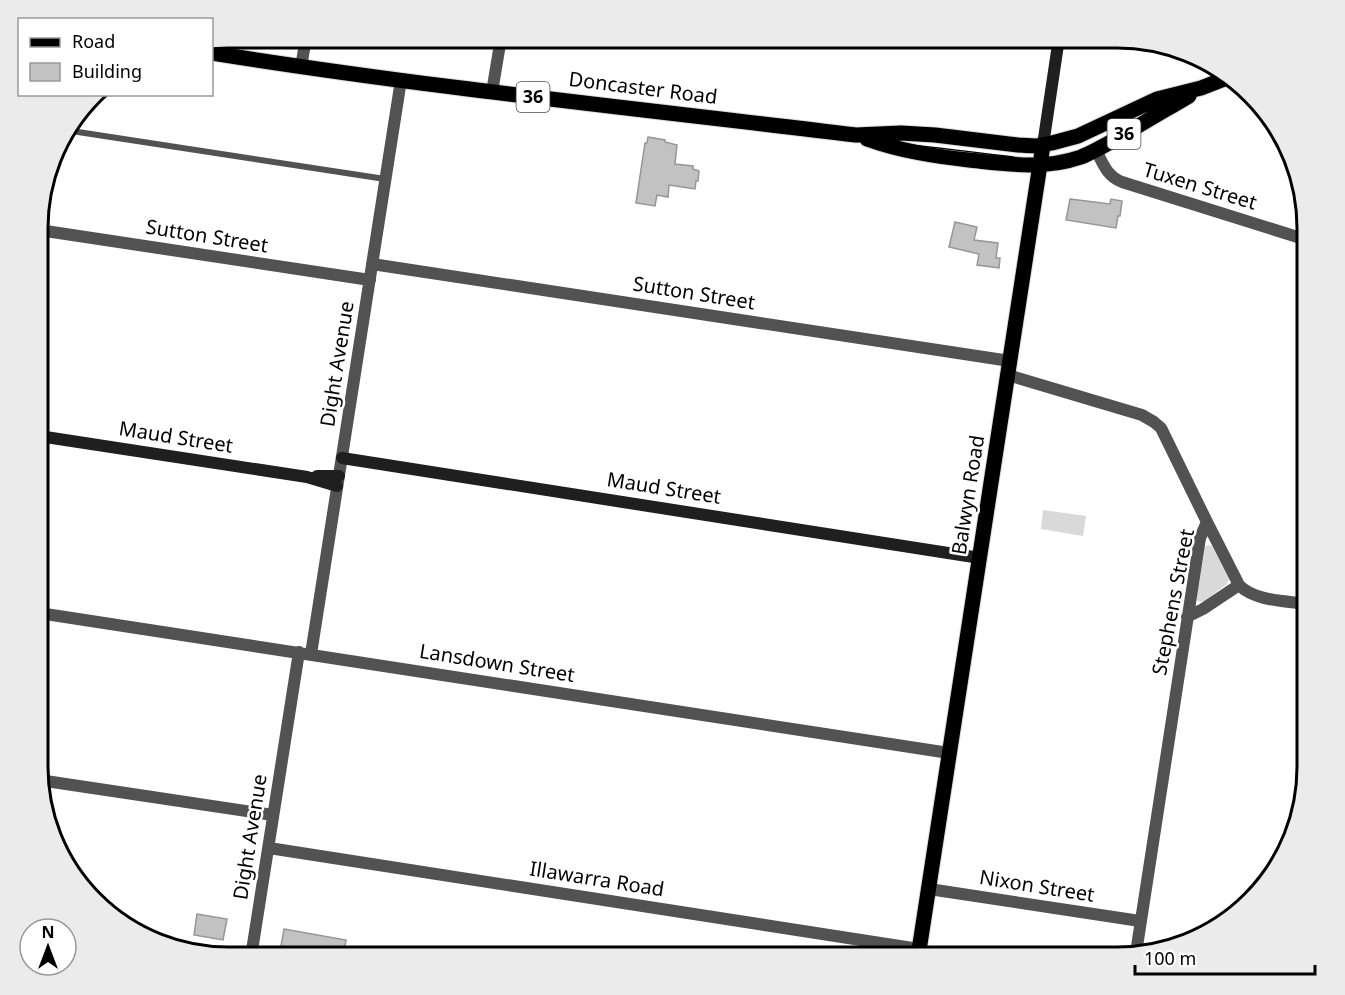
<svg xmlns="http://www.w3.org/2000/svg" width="1345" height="995" font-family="'Noto Sans',sans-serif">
<rect width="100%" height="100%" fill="#fff"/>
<!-- green -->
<path fill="#d9d9d9" d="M1043 510 1086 516 1083 536 1041 529Z
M1208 545 1212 546 1229 579 1227 584 1204 601 1200 602 1197 600V598L1205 547Z"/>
<!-- building -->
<path fill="#c2c2c2" stroke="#969696" stroke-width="1.5" d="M648 137 665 140V142L677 145 675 164 693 166V169L699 171 698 181H696L695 189 669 185 668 197 657 195 655 206 636 203 645 143H647Z
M1070 199 1110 204 1111 199 1122 201 1120 216H1118L1116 228 1066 220Z
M955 222 977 227 974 240 998 243 996 258H1000L999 268 977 265 979 254 949 247Z
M197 914 227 919 223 940 194 935Z
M284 929 346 940 343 956 281 946Z"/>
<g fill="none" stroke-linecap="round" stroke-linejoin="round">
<!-- primary casing -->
<g stroke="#dbdbdb" stroke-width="17">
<path id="primary" d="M212 53C425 87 641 109 856 135L901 133 935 135 1018 145 1036 146 1052 143 1078 136 1157 99 1201 88 1232 76
M867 139C900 151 934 156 969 160 1007 164 1044 170 1081 157 1098 150 1114 140 1130 131 1149 119 1169 108 1189 96
M918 957 1043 145"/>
</g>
<!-- lane -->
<path stroke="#525252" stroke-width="6" d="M65 130 385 179"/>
<!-- street -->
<path stroke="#525252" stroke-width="12" d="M301 67 306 38
M492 92 501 38
M1096 150C1103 164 1107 176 1122 182L1307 240
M39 230 370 280
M372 264 1010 361
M1008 375 1142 415 1154 422 1161 428 1207 522 1200 538 1136 953
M1207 522 1239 585C1254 601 1286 601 1307 604
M39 613 949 753
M1187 617 1203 609 1239 585
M311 654 401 80
M39 780 273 815
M269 848 919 949
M929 889 1140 921
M214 957H216
M251 957 299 652"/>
<!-- secondary -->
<path stroke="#1f1f1f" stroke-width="12" d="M1043 145 1059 38
M39 436 307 477 337 486
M342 458 980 558
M317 476H339"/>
<!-- primary -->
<use href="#primary" stroke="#000" stroke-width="15"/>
<!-- tram -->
<path stroke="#000" stroke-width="1.5" d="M212 56C478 98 746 124 1013 157"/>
</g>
<g text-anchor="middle" stroke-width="5" stroke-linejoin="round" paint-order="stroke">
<!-- shield labels -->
<g fill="#fff" stroke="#4c4c4c" stroke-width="1.5">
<rect x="516.5" y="82" width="33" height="30" rx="4.5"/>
<rect x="1107.5" y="119" width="33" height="30" rx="4.5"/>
</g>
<g font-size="18" font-weight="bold" fill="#000">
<text x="533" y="103">36</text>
<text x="1124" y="140">36</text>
</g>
<!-- street labels -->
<g font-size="20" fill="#000" stroke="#fff">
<text transform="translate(643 88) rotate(7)" y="7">Doncaster Road</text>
<text transform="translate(1200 186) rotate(17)" y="7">Tuxen Street</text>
<text transform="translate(207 236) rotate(9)" y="7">Sutton Street</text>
<text transform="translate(694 293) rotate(9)" y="7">Sutton Street</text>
<text transform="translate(337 364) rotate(-81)" y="7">Dight Avenue</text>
<text transform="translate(176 437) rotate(9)" y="7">Maud Street</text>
<text transform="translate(664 488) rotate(9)" y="7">Maud Street</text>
<text transform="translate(968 495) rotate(-81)" y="7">Balwyn Road</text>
<text transform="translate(1173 602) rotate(-79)" y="7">Stephens Street</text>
<text transform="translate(497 663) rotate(9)" y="7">Lansdown Street</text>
<text transform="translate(250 837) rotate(-81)" y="7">Dight Avenue</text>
<text transform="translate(597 879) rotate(9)" y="7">Illawarra Road</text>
<text transform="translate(1037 886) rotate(9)" y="7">Nixon Street</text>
</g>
</g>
<!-- crop -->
<path d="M0 0H1345V995H0ZM228 48H1117A180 180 0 0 1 1297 228V767A180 180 0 0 1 1117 947H228A180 180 0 0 1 48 767V228A180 180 0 0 1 228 48Z" fill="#ebebeb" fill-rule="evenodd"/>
<path fill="none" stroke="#000" stroke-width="3" d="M228 48H1117A180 180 0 0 1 1297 228V767A180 180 0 0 1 1117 947H228A180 180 0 0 1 48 767V228A180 180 0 0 1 228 48Z"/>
<!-- legend -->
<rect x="18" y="18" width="195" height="78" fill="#ffffff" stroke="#999999" stroke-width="1.5"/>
<rect x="30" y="38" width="30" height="9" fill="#000000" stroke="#999999" stroke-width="1.5"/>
<text x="72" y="48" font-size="18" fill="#000000">Road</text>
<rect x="30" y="63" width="30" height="18" fill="#c2c2c2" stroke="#999999" stroke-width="1.5"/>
<text x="72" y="78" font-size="18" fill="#000000">Building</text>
<!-- north arrow -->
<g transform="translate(48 947)"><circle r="28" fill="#ffffff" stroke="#999999" stroke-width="1.5"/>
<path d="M0-4.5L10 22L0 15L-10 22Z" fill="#000000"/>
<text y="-9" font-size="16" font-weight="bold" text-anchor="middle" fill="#000000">N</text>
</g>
<!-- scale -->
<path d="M1135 965v9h180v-9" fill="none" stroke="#000000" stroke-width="3"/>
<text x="1144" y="965" font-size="18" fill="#000000" stroke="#ffffff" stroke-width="4.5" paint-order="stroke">100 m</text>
</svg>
